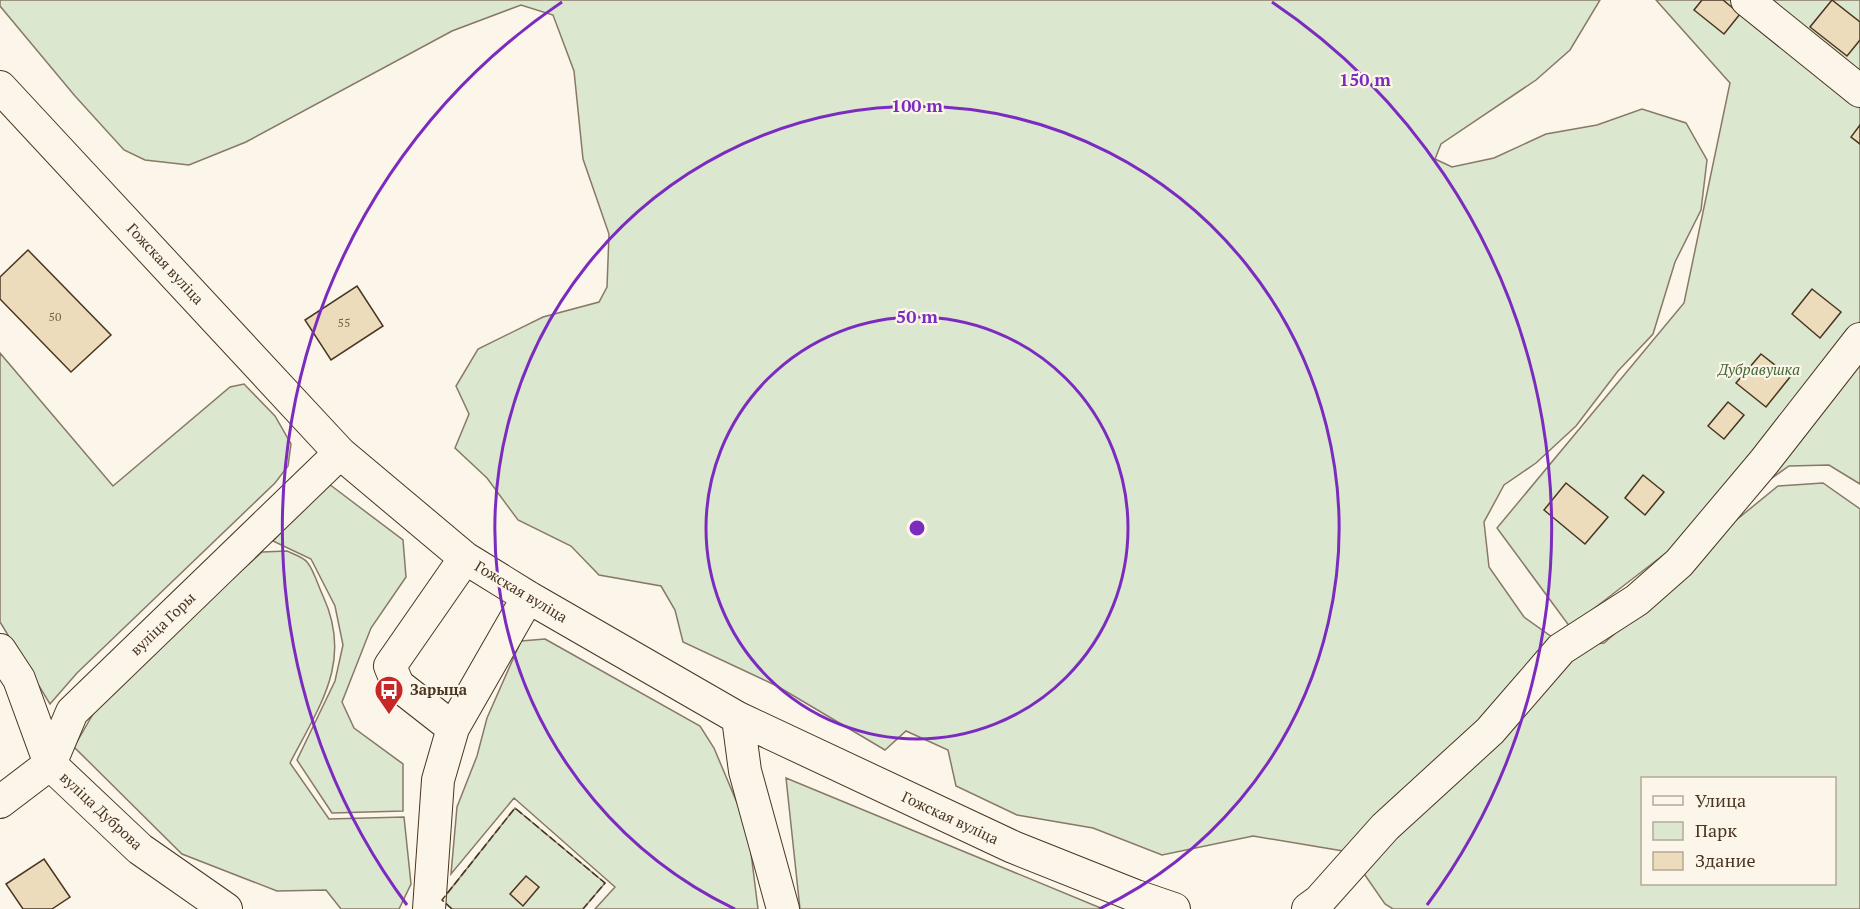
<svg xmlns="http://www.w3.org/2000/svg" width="1860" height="909" font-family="'PT Serif',serif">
<rect width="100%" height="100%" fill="#fbf6e9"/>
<!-- green -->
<path fill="#dce7d0" stroke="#887966" stroke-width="1.5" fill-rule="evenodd" d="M0 0H1600L1570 50 1536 80 1441 144 1435 159 1452 167 1494 158 1546 134 1597 125 1642 109 1686 123 1707 160 1701 210 1675 262 1653 334 1618 371 1576 426 1536 463 1504 485 1484 522 1489 567 1524 617 1566 647 1604 643 1643 609 1735 521 1778 486 1823 483 1860 509V909H1393L1385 904 1349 852 1253 836 1162 855 1093 828 1017 815 956 786 948 750 906 731 885 750 777 686 683 642 675 610 661 586 599 575 571 546 518 520 487 478 455 448 469 414 456 386 478 349 543 317 599 302 607 287 609 234 583 159 574 71 553 15 521 5 452 31 246 142 189 165 145 160 124 150 75 96 0 6ZM1642 778H1834V884H1642Z
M1656 0H1860V484L1829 465 1789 466 1675 546 1570 627 1497 528 1684 303 1730 83Z
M0 353 113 486 230 387 244 384 275 416 291 444 288 466 275 483 77 673 50 704 0 622Z
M329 484 403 540 406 577 371 628 342 702 354 728 403 764V811L332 813 297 760 335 681 343 645 335 606 311 559 273 541 318 492Z
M287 551C293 554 303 557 307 562 314 570 318 586 323 596 353 661 320 705 290 763L329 819 404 817 411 884 399 909H341L326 890 277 891 182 854 74 747 104 695 262 552Z
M545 639 700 726 714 748 748 829 758 909H595L615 887 514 798 451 874 457 807 477 756 487 718 521 641Z
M786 778 1103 909H800Z
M515 808 605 883 583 909H452L442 900Z"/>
<!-- building -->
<path fill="#ecdcbc" stroke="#4a3520" stroke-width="1.5" d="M1702 0H1723L1740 14 1724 34 1694 10Z
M1832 0 1860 22V40L1847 56 1810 27Z
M1860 125V144L1851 137Z
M28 250 111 335 71 372 0 299V277Z
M357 286 383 326 331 360 305 320Z
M1812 289 1841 312 1820 338 1792 314Z
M1761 354 1790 377 1766 407 1736 383Z
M1728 402 1744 415 1724 439 1708 426Z
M1643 475 1664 492 1645 515 1625 498Z
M1566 483 1608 517 1585 544 1544 510Z
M44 859 70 897 52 909H23L6 884Z
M526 876 539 887 523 906 510 894Z"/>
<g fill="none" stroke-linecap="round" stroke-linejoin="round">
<!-- minor casing -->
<g stroke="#4a3520" stroke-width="34">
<path id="minor" d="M1747 0 1860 91
M0 87 340 453 465 558 528 597 738 718 1013 847 1136 896 1174 909
M0 650 19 679 50 764 140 849 226 909
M738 718 745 771 783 909
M453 728 398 685 390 666 465 558
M0 802 50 764 72 712 340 453
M429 909 438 780 453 728 528 597
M1308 909 1319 901 1385 827 1490 731 1561 649 1637 600 1679 563 1764 462 1860 339"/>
</g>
<!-- minor -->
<use href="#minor" stroke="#fbf6e9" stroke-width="32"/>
<!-- fence -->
<path stroke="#4a3520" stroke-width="1.5" stroke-dasharray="8 3" stroke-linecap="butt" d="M452 909 442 900 515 808 605 883 583 909"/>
</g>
<!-- distance rings -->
<g fill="none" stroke="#7b2cbf" stroke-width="3">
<circle cx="917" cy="528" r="211"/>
<path d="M735 909A422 422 0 1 1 1099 909"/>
<path d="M407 905A634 634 0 0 1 562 2M1272 2A634 634 0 0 1 1427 905"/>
</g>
<!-- icons -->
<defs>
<g id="bus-pin" transform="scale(1.5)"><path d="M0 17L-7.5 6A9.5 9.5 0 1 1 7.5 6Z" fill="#c62828" stroke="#fbf6e9"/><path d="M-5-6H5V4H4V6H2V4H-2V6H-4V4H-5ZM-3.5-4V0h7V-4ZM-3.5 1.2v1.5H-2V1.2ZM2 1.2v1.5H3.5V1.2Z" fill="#fff"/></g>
</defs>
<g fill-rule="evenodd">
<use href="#bus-pin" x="389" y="690"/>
</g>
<g text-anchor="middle" stroke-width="4.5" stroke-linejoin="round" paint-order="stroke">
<!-- number labels -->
<g font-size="12" fill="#725f47">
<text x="55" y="321">50</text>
<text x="344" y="327">55</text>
</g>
<!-- street labels -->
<g font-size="15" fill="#4a3520" stroke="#fbf6e9">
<text transform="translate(165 264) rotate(47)" y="5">Гожская вуліца</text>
<text transform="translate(521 592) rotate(31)" y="5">Гожская вуліца</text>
<text transform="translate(163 624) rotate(-44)" y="5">вуліца Горы</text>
<text transform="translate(101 811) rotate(43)" y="5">вуліца Дуброва</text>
<text transform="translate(950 818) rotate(25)" y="5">Гожская вуліца</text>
</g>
<!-- park labels -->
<g font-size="15" font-style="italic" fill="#436837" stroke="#fbf6e9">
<text x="1759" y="375">Дубравушка</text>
</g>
<!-- poi labels -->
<g font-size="15" font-weight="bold" fill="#4a3520" stroke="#fbf6e9" text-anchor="start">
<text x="410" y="695">Зарыца</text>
</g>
</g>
<circle cx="917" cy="528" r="9" fill="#7b2cbf" stroke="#fbf6e9" stroke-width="3"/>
<g font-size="18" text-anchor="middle" font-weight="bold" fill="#7b2cbf" stroke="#fbf6e9" stroke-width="4.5" stroke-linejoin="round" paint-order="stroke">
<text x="1365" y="86">150 m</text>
<text x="917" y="112">100 m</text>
<text x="917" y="323">50 m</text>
</g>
<!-- legend -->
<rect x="1641" y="777" width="195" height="108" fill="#fbf6e9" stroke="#b4a999" stroke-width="1.5"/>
<rect x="1653" y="796" width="30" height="9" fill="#fbf6e9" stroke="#b4a999" stroke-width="1.5"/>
<text x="1695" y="807" font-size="18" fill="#4a3520">Улица</text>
<rect x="1653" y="822" width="30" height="18" fill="#dce7d0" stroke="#b4a999" stroke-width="1.5"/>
<text x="1695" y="837" font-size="18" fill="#4a3520">Парк</text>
<rect x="1653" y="852" width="30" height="18" fill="#ecdcbc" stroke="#b4a999" stroke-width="1.5"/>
<text x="1695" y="867" font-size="18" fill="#4a3520">Здание</text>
</svg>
